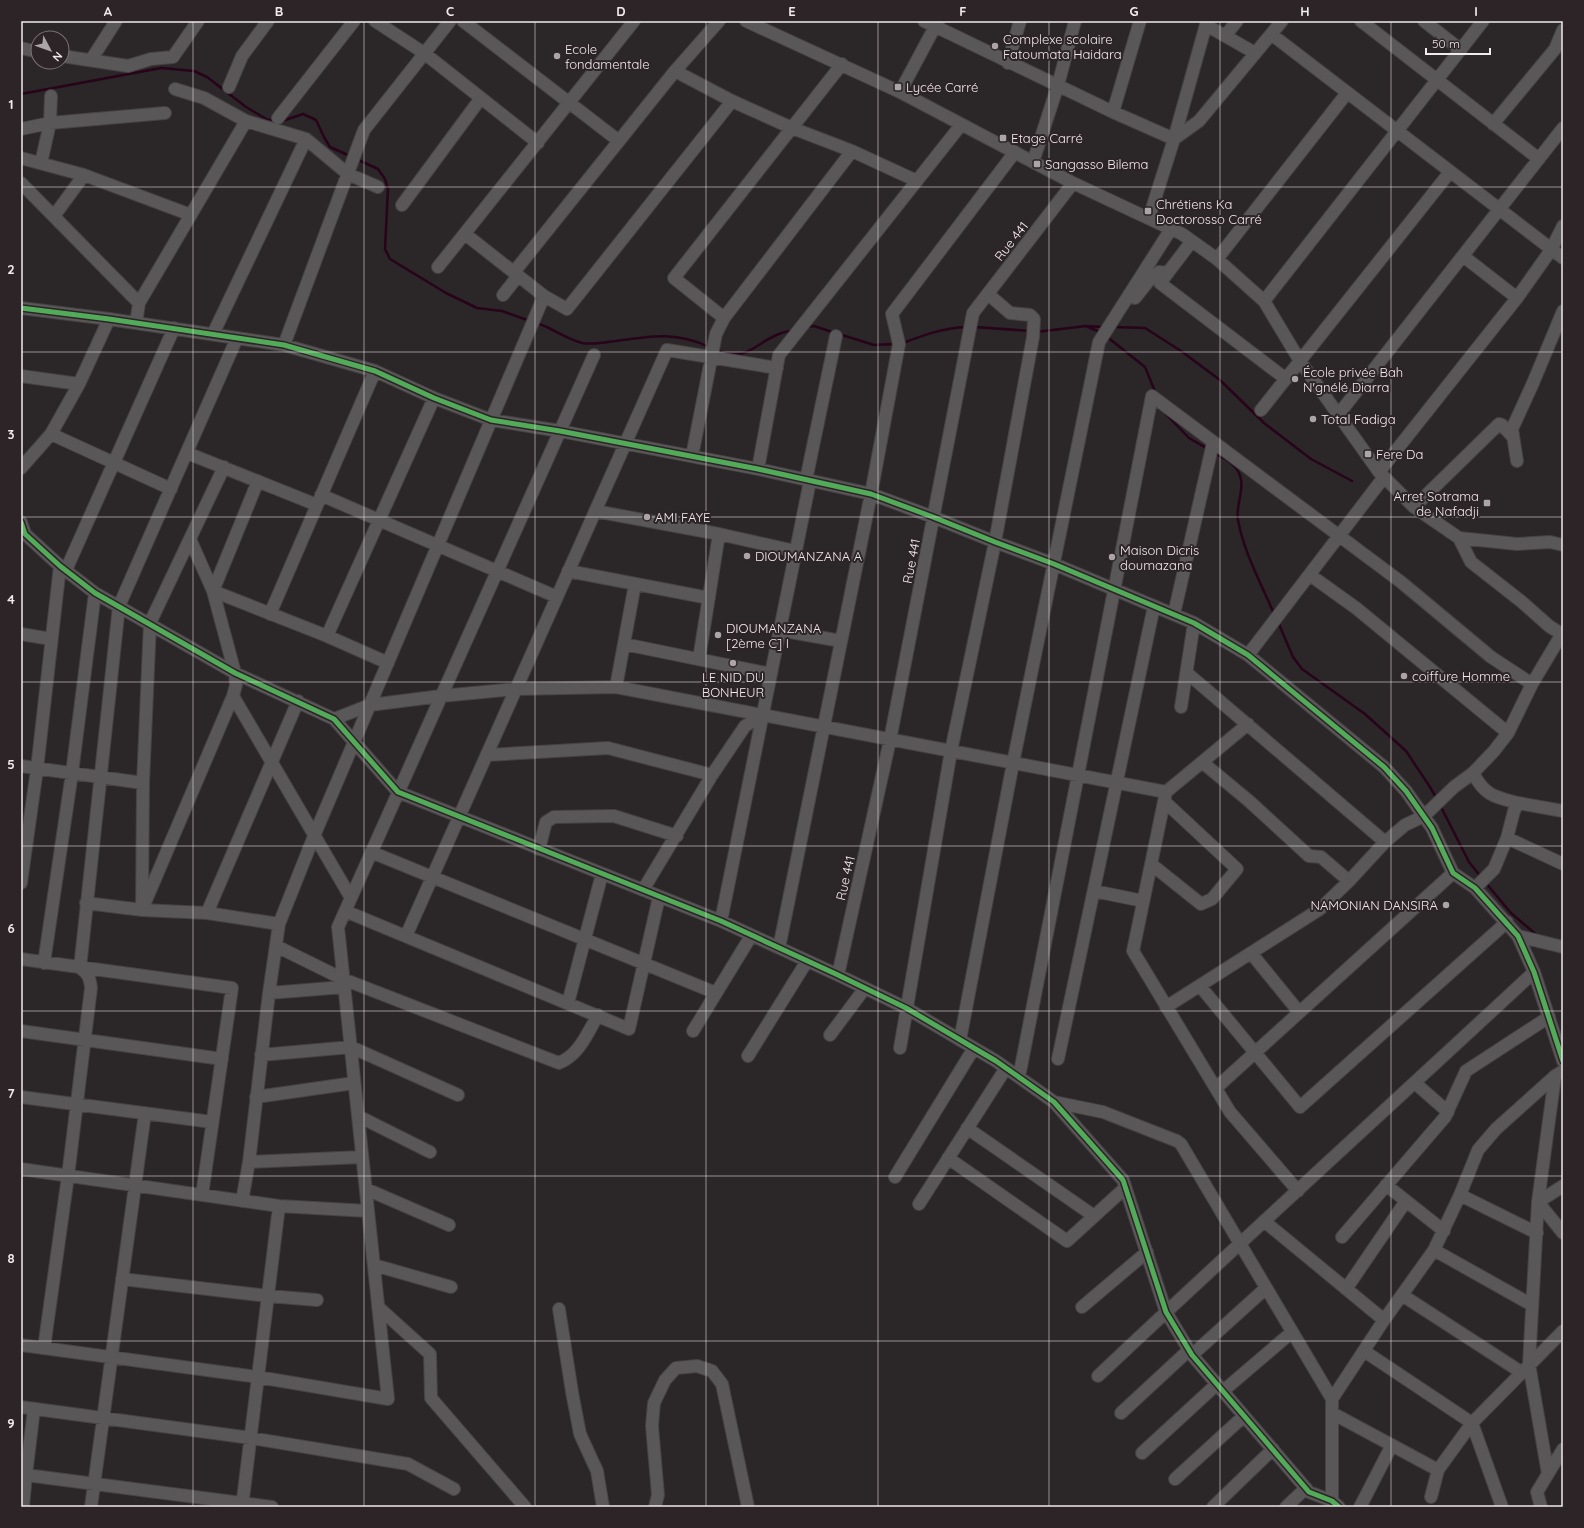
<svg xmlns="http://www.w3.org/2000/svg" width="1584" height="1528" font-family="Quicksand,sans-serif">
<rect width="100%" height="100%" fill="#2b2628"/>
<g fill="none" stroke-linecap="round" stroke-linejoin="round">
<!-- stream -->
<path stroke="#27041a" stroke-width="2.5" d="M21 94 161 68 194 71 207 77 246 107 268 120H275
M282 121 303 114 316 120 324 137 330 147 350 156
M356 159 378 169 385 179 388 189 385 249 390 259 446 293 477 308 502 311 530 321
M537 323C552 328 566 339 582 343 592 345 606 342 616 341 650 336 677 331 709 347
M807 327 814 326 835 333
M975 327 1030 331
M1088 327 1100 332
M1114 327 1145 328 1181 351 1220 380 1264 423 1311 459 1352 481
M1036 332 1086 326 1105 327
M839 334 874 345 894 344
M1106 336 1145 367 1156 394
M903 343C924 335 943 328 966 327
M717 351C750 361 753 344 779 334 783 332 789 331 794 330
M1165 413 1189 438 1208 449
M1214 453C1223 458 1233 462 1238 471 1247 487 1235 504 1238 520 1244 553 1261 583 1274 614
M1278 622 1293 657 1302 669 1365 714 1406 751 1430 787 1437 799
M1440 805 1469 862 1481 877
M1485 882 1511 913 1538 936"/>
<!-- minor casing -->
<g stroke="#464244" stroke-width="14">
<path id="minor" d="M375 21 424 53 538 143
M463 21 619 141
M746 21 900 92 1073 183 1182 234 1217 259 1264 301 1300 361 1379 472 1414 507 1459 538 1517 544 1550 542 1563 545
M924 21 1113 112 1174 139 1199 121 1282 21
M1361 21 1539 159
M1424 21 1461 50
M1206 25 1255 53
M1271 34 1563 258
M1225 36 1237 21
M21 48 38 52
M62 56 128 66 151 59 173 57 198 21
M91 60 116 21
M1008 63 1020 21
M675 71 732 101 792 128 852 151 917 181
M229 87 242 56 268 21
M175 89 204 98 246 121 306 139 348 174 378 187
M900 92 938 21
M1113 112 1140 21
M278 118 354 21
M1493 124 1555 49 1563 30
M21 129 50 123 165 113
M21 158 84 175 191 215
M1033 162 1058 85 1075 21
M41 163 50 123 51 96
M21 183 139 303
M402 205 481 98
M54 216 84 175
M1149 218 1174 139 1207 21
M465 234 544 296 567 309 732 101
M1192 241 1160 283 1286 379
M1463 256 1517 298
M1217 259 1347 93
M438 267 634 21
M514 272 675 71 719 21
M503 295 518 276
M1135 298 1151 278 1159 272 1168 273
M1264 301 1483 21
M21 308 109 319 284 345 375 371 434 398 491 420 560 431 758 469 871 494 933 517 995 542 1054 564 1194 623 1248 655 1384 767 1406 791 1432 828 1453 873 1475 888 1518 936 1534 972 1563 1061
M724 318 674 278 842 64
M136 323 139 303 246 121
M213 334 306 139
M284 345 364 130 450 21
M21 376 79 384
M1261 410 1450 172
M1338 415 1563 128
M51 434 171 489
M187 453 317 505
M692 456 716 334 724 318 852 151
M1517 461 1512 429 1533 383 1563 311
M21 468 51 434 79 384 109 319
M758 469 779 355 961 125
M1379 472 1517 298 1551 250 1563 226
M806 480 836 336
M258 481 213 591 327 636 388 663
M321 495 557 597
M1414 507 1499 424 1502 425 1512 436
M595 511 719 534 795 551
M21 522 25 534 60 566 95 593 235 673 334 719 398 792 721 921 838 975 906 1008 996 1061 1054 1102 1123 1180 1166 1312 1192 1355 1309 1492 1332 1501 1339 1507
M1459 538 1471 562 1522 602 1549 626 1563 635
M66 570 174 328
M568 571 709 598
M1310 575 1356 608 1508 733
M270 614 375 371
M1174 614 1213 443
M779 630 841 641
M21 634 51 639
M327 636 434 398
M624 644 771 674
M1248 655 1384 477
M699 659 719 534
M1187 673 1385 842
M616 687 635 584
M233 696 351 898
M1181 707 1194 623
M334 719 370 705 441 696 516 689 616 687 1166 792
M1248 724 1166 792 1133 951 1230 1112 1298 1191
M487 755 608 748 712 775
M1202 762 1249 801 1309 856 1321 857 1349 881
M21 766 143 783
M1473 773C1485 796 1495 797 1518 803
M1507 838 1563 864
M539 849 546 822 554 817 614 816 677 836
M371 852 716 993
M1151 864 1201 904 1212 899 1237 869 1164 801
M21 883 37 769 60 566
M1475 888 1494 869 1507 838 1514 811 1518 803 1563 811
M643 890 712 775 745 726 763 715
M1094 891 1143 901
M86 903 142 910 207 913 279 924
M144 905 233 696 236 685 235 673 213 591 190 539
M142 910 143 783 150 623 224 467
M345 911 629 1029 659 897
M207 913 298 701
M721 921 810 481
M406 936 667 350 777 368
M1518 936 1563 947
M276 946 343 979 559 1063C579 1055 587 1034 598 1015
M779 948 871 494 899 344 892 314 1015 152
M1251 953 1299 1012
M21 959 232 988 202 1195
M44 963 72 773 95 593
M838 975 890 740 973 313 1073 183
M1200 986 1300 1107 1507 922
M269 993 344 987
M568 1003 602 874
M1166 1007 1320 909 1349 881 1385 842 1405 825 1424 816 1454 787 1473 773 1494 751 1508 733 1532 684 1563 632
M21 1031 222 1059
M693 1031 751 936
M830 1035 865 988
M960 1040 1013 763 1099 342 1171 229
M900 1048 951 751 995 542 1033 337 1034 319 1030 315 1010 313 988 294
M261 1055 351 1047 458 1095
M748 1056 807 961
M1058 1059 1154 606
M1019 1077 1152 396 1401 582 1491 657 1532 684
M1415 1083 1448 1112
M1216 1088 1453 873
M21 1097 212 1122
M256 1097 354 1083
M1054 1102 1103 1112 1177 1141 1181 1144 1332 1399V1507
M358 1116 430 1152
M967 1128 1094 1216
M948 1158 1067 1241 1125 1188
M249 1162 362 1157
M21 1169 279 1206 368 1211
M895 1177 974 1048
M1386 1185 1444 1231
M1563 1186 1538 1202 1563 1233
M366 1189 449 1225
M1460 1195 1537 1233
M242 1201 249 1162 269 993 279 924 314 836 544 296
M919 1204 1006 1068
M1264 1221 1384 1320
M1342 1237 1445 1117 1466 1071 1549 1017
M1434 1250 1532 1305
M374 1265 451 1287
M122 1279 268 1296 317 1300
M1346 1289 1406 1201
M1402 1295 1521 1372
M378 1307 430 1354 431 1398 525 1507
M1082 1307 1147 1252
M559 1309 572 1392 580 1434 597 1471 603 1507
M21 1345 258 1377 388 1399 338 927 594 355
M44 1348 68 1176 91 988C90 978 88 973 80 968L119 606 237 338
M1364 1351 1472 1423 1502 1507
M1192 1355 1266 1288
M1098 1376C1242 1240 1389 1107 1534 972
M1223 1391 1292 1332
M1332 1399 1384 1320 1434 1250 1460 1195 1478 1150 1496 1129 1555 1076 1563 1071
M21 1407 251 1438 408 1464 454 1489
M34 1409 26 1475 272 1507
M1121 1413 1189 1350
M1332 1413 1438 1470
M1142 1453 1217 1384
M1548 1474 1529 1364 1538 1202 1555 1076
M1175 1479 1244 1416
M1431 1497 1438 1470 1472 1423 1563 1331
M23 1507 26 1475
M91 1507 145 1113
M242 1507 279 1206
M655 1507 658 1495 652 1426 654 1403 665 1380 676 1368 697 1366 712 1371 722 1384 748 1507
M1213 1507 1273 1449
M1286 1507 1306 1488
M1360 1507 1392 1445
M1541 1507 1537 1492 1563 1449"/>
</g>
<!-- minor -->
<use href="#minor" stroke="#595758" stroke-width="12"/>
<!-- cycleway casing -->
<g stroke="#2d2428" stroke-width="8">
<path id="cycleway" d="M21 308 109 319 284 345 375 371 434 398 491 420 560 431 758 469 871 494 933 517 995 542 1054 564 1194 623 1248 655 1384 767 1406 791 1432 828 1453 873 1475 888 1518 936 1534 972 1563 1061
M21 522 25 534 60 566 95 593 235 673 334 719 398 792 721 921 838 975 906 1008 996 1061 1054 1102 1123 1180 1166 1312 1192 1355 1309 1492 1332 1501 1339 1507"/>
</g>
<!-- cycleway -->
<use href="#cycleway" stroke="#51ab58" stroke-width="5"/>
</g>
<!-- grid -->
<path fill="none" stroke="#f0eaed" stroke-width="1" stroke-opacity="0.55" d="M193 21V1507M364 21V1507M535 21V1507M706 21V1507M878 21V1507M1049 21V1507M1220 21V1507M1391 21V1507M21 187H1563M21 352H1563M21 517H1563M21 682H1563M21 846H1563M21 1011H1563M21 1176H1563M21 1341H1563"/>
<!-- markers -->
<g fill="#aba5a8" stroke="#2d2428" stroke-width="1.5">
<circle cx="995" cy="46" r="4"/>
<circle cx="557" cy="56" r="4"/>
<rect x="894" y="83" width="8" height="8" rx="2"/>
<rect x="999" y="134" width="8" height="8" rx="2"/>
<rect x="1033" y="160" width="8" height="8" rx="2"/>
<rect x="1144" y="207" width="8" height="8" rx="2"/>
<circle cx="1295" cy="379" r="4"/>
<circle cx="1313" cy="419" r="4"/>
<rect x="1364" y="450" width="8" height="8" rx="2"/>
<rect x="1483" y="499" width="8" height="8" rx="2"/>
<circle cx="647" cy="517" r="4"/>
<circle cx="747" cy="556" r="4"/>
<circle cx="1112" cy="557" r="4"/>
<circle cx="718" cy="635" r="4"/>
<circle cx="733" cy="663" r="4"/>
<circle cx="1404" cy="676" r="4"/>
<circle cx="1446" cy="905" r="4"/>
</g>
<g text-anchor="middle" stroke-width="4" stroke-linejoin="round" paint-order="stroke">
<!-- poi labels -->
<g font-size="13" fill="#f0eaed" stroke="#2d2428" text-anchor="start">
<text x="1003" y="44">Complexe scolaire<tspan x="1003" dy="15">Fatoumata Haidara</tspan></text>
<text x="565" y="54">Ecole<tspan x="565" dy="15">fondamentale</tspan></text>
<text x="906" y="92">Lycée Carré</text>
<text x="1011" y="143">Etage Carré</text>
<text x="1045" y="169">Sangasso Bilema</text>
<text x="1156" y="209">Chrétiens Ka<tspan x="1156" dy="15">Doctorosso Carré</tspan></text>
<text x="1303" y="377">École privée Bah<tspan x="1303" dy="15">N'gnélé Diarra</tspan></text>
<text x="1321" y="424">Total Fadiga</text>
<text x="1376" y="459">Fere Da</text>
<text x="1479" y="501" text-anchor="end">Arret Sotrama<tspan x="1479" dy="15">de Nafadji</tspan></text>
<text x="655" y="522">AMI FAYE</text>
<text x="1120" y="555">Maison Dicris<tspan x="1120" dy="15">doumazana</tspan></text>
<text x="755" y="561">DIOUMANZANA A</text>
<text x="726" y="633">DIOUMANZANA<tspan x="726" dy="15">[2ème C] I</tspan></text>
<text x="1412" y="681">coiffure Homme</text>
<text x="733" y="682" text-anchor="middle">LE NID DU<tspan x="733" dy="15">BONHEUR</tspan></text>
<text x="1438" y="910" text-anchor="end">NAMONIAN DANSIRA</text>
</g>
<!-- street labels -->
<g font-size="13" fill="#f0eaed" stroke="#2d2428">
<text transform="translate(1011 241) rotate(-52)" y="5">Rue 441</text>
<text transform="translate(911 561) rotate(-79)" y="5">Rue 441</text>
<text transform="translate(845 878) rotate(-77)" y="5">Rue 441</text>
</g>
</g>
<!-- border -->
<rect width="1584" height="1528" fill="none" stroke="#2d2428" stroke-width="44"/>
<!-- north arrow -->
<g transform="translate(50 50) rotate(131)"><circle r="19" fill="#2d2428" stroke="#7b7377"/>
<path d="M0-3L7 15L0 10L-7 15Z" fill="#aba5a8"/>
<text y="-6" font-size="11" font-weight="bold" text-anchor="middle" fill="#f0eaed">N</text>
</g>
<!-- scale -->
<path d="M1426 48v6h64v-6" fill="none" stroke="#f0eaed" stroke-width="2"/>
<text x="1432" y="48" font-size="12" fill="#f0eaed" stroke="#2d2428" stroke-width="3" paint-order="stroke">50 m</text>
<rect x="22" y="22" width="1540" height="1484" fill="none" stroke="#f0eaed" stroke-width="1.5"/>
<g font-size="13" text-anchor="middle" font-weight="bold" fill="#f0eaed">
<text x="108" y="16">A</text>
<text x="279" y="16">B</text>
<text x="450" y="16">C</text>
<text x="621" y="16">D</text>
<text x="792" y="16">E</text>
<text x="963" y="16">F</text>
<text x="1134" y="16">G</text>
<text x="1305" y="16">H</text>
<text x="1476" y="16">I</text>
<text x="11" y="109">1</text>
<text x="11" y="274">2</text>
<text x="11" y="439">3</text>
<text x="11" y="604">4</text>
<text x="11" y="769">5</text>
<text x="11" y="933">6</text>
<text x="11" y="1098">7</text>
<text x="11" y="1263">8</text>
<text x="11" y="1428">9</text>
</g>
</svg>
